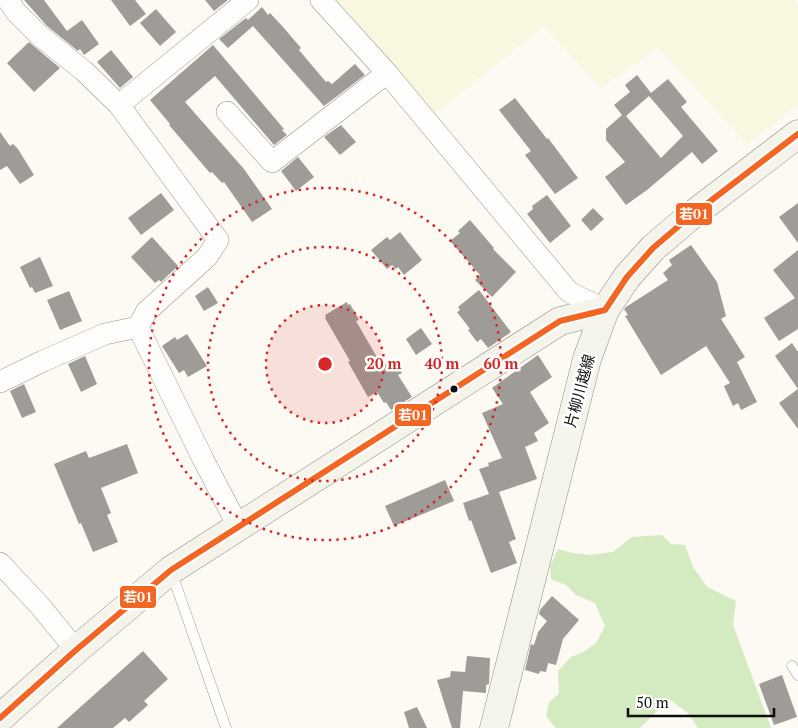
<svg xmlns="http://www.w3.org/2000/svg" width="798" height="728" font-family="'PT Serif','Noto Sans JP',serif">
<rect width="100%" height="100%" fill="#fcfaf2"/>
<!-- farmland -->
<path fill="#f9f7df" d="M333 0H794L798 7V105L747 144 658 47 601 88 544 26 433 115Z"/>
<!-- forest -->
<path fill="#d4eac0" d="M662 535 671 544 685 545 693 567 707 587 736 601 733 625 771 728H698L688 713 669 699 640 728H556L546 716 549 702 559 694 558 671 571 657 585 651 596 643 605 626 595 603 576 595 566 585 551 579 550 566 558 549 573 553 591 555 613 552 632 537Z"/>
<!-- building -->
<path fill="#9f9c98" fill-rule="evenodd" d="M24 0H44L67 31 82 20 99 44 84 55 80 49 78 51 47 26Z
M111 0H135L146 14 130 26Z
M205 0H228L214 11Z
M262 7 268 15 270 13 283 27 301 48 299 50 326 82 328 81 332 84 355 64 365 75 324 106 253 26 228 48 219 39 246 18 248 20Z
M156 9 176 32 160 46 140 23Z
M29 42 60 68 34 92 7 63Z
M213 45 284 129 282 130 287 135 274 145 215 76 185 102 244 169 272 209 252 222 224 182 222 183 212 172 210 173 169 125 170 124 150 100Z
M111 50 133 77 120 88 97 62Z
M637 75 651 93 668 79 687 102 681 107 718 151 702 164 692 152 647 190 626 205 605 177 625 162 606 140V129L622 115 614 105 630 92 625 85ZM649 96 683 136 661 158 626 116Z
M515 98 547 139 548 138 578 178 555 194 525 155 531 151 499 110Z
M341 125 356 142 340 155 324 137Z
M0 132 10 146 13 144 18 149 34 175 20 184 7 166 0 170Z
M298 157 314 177 296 191 281 171Z
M161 193 174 210 141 235 128 218Z
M547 195 571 226 550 243 527 214 533 209 532 206Z
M798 203V243L779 217Z
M593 208 604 219 591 231 581 220Z
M470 220 494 248 493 249 516 272 492 297 475 280 480 275 450 241 460 233 458 231Z
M400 232 422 260 404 275 398 267 396 269 392 265 387 269 371 250 387 237 390 240Z
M152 237 178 266 161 282 159 280 155 283 131 257Z
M691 245 717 282 726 316 721 319 745 357 737 362 757 402 741 410 738 403 733 406 724 386 730 383 706 346 661 375 625 316 628 315 624 309 626 307 668 280 663 273 672 265 669 260Z
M798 250V329L779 341 764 318 795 298 773 270Z
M40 257 53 286 35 293 32 287 30 288 20 267Z
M208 287 218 303 204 311 195 296Z
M479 290 511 332 488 348 481 339 477 342 468 330 470 329 457 312 460 310 458 307Z
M69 291 82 321 60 330 47 300Z
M347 302 348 305 350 304 359 320 356 321 382 366 393 359 402 373 398 375 412 397 391 410 386 402 384 403 377 392 368 397 348 362 350 361 325 318 326 317 325 315Z
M421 328 432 344 416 355 406 339Z
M187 334 207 366 188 377 184 370 179 373 162 346 175 337 177 340Z
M792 343 798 352V389L775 356Z
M538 355 552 377 530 392 549 423 534 433 538 441 525 447 537 479 499 492 516 539 509 542 517 563 491 573 471 520 469 521 463 503 489 494 479 469 489 466 488 463 502 458 482 413 503 404 492 388Z
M85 356 97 384 81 392 68 364Z
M24 384 36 412 22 418 10 391Z
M798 389V429L779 403Z
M127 444 138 473 101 488 111 513 107 515 118 542 93 552 81 523 79 524 54 464 86 451 89 458Z
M445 480 454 501 394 526 385 506Z
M552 596 579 620 563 639 556 665 548 663 546 672 540 671 539 674 525 670 531 644 534 645 538 632 547 621 539 614 540 610Z
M143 651 168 679 144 701 148 705 129 722 125 718 113 728H57Z
M467 656 490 658 489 684 486 685V693L463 691 460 728H452L437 680 450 677 451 671 465 672Z
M782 675 797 717 774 725 759 684Z
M417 707 427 728H409L404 712Z"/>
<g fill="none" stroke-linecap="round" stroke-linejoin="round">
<!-- lane casing -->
<g stroke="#959491" stroke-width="11">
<path id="lane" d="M171 571 226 728
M792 666 798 675"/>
</g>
<!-- street casing -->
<g stroke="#959491" stroke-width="22">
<path id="street" d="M321 0 387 73 569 292 605 310
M119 105 248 0
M227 112 272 162 387 73
M138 327 203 459 238 526
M0 382 43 361 105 334 138 327 146 312 207 257 218 240 119 105 84 71 39 35 16 12 8 0
M0 563 40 606 76 650"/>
</g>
<!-- secondary casing -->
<g stroke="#8c8b87" stroke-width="29">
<path id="secondary" d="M0 718 76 650 171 570 560 321 605 310
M494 728 587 359 605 310 627 277 653 248 687 219 798 134"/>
</g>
<!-- lane -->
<use href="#lane" stroke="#fffefd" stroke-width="10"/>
<!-- street -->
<use href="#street" stroke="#fffefd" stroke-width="21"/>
<!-- secondary -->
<use href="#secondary" stroke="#f5f4ea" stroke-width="28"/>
<!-- bus-1 casing -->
<g stroke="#fff" stroke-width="10">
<path id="bus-1" d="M605 310 627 277 653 248 687 219 798 134
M0 718 76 650 171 570 560 321 605 310"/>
</g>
<!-- bus-1 -->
<use href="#bus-1" stroke="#f26522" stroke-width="6"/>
</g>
<!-- distance rings -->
<circle cx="325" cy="364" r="59" fill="#d62828" fill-opacity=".12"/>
<g fill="none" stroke="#d62828" stroke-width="2.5" stroke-dasharray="2.5 5">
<circle cx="325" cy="364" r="59"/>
<circle cx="325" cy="364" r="117"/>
<circle cx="325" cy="364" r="176"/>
</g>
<!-- markers -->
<circle fill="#0e0e0e" stroke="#fff" stroke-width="2" cx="454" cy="389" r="4.5"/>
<g text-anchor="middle" stroke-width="5" stroke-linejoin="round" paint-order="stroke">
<!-- street labels -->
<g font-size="15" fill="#0e0e0e" stroke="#fff">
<text transform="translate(580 391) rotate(-75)" y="5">片柳川越線</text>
</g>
</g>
<circle cx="325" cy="364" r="8" fill="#d62828" stroke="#fff" stroke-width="2.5"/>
<g font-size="15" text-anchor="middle" font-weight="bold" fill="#d62828" stroke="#fff" stroke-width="5" stroke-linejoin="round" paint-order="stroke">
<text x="384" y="369">20 m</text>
<text x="442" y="369">40 m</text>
<text x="501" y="369">60 m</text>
</g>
<g stroke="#fff" stroke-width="2">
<rect x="675" y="202" width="38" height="24" rx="5" fill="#f26522"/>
<rect x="394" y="403" width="38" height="24" rx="5" fill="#f26522"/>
<rect x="119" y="585" width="38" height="24" rx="5" fill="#f26522"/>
</g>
<g font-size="14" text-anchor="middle" font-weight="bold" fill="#fff">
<text x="694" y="219">若01</text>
<text x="413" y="420">若01</text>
<text x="138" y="602">若01</text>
</g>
<!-- scale -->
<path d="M628 708v8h146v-8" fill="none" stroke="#0e0e0e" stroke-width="2.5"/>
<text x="636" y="708" font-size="15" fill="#0e0e0e" stroke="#ffffff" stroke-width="4" paint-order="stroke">50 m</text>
</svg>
